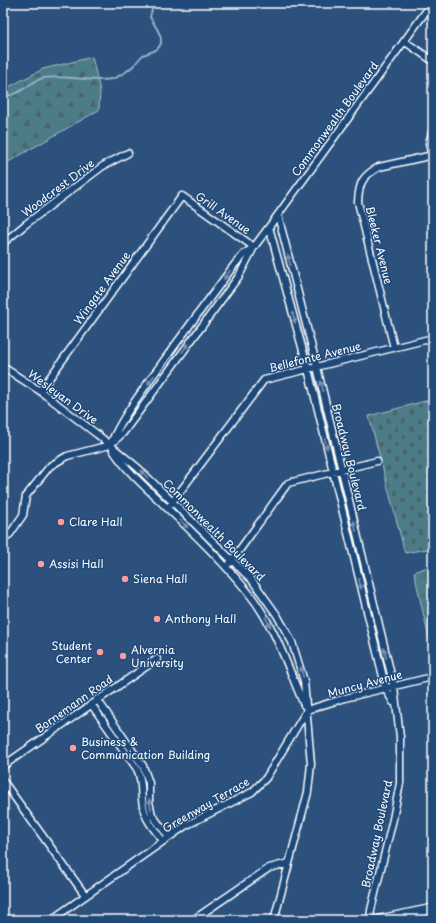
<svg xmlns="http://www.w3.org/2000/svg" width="436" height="923" font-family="'Playpen Sans',sans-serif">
<defs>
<pattern id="grass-tufts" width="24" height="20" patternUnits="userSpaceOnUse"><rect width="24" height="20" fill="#4c7c87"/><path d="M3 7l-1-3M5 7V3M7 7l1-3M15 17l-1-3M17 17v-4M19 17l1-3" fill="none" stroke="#4c646a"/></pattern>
<pattern id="forest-firs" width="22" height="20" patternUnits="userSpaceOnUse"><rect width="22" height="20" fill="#4c7c87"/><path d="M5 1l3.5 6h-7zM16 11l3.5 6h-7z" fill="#4c646a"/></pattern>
<pattern id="cemetery-stones" width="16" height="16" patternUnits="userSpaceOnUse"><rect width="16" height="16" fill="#4c7c87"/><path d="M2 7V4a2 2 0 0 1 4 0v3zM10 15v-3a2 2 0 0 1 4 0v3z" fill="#4c646a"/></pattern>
</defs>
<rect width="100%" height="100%" fill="#2d517d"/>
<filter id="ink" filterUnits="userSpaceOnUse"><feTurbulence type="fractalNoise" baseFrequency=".025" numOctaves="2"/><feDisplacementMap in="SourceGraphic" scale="8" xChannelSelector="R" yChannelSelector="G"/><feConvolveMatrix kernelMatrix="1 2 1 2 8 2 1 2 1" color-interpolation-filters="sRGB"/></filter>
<g filter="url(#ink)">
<!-- grass -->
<path fill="url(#grass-tufts)" stroke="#a6bec3" d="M433 565V657L414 572Z"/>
<!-- forest -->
<path fill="url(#forest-firs)" stroke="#a6bec3" d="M92 57 100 90 99 110 3 165V90L43 69Z"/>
<!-- cemetery -->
<path fill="url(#cemetery-stones)" stroke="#a6bec3" d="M433 399V548L405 553 369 416Z"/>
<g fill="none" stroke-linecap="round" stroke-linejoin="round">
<!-- stream -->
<path stroke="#8fb0c5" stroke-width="2" d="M3 96C22 96 28 81 44 78 65 74 96 84 115 78 121 75 129 70 133 66 137 63 139 58 143 55 147 53 151 52 154 51 170 43 155 27 150 17L153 6 160 3"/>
<!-- street casing -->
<g stroke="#fff" stroke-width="9">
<path id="street" d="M404 41 433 61
M433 129 429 143 433 163
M278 215 317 367 394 687 400 737V783L393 819 371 910 370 920
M269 227 308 369 386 689 393 702
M3 243 26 224 103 166 128 153
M394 348 358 202C359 183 362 176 379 167L433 155
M3 367 40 391 98 435 138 468 252 580 277 615 292 642 304 681 311 764 308 792 274 920
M40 391 182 196 254 247
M110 445C122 417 140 394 157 370 183 334 209 299 235 264L244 254 254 247 269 227 432 3
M113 450C128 473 148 489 167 508 195 534 223 562 247 591 275 625 287 666 304 705
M170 505 264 380 433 338
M3 539 10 534 23 515 26 496 50 466 67 456 110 445 123 433 239 276 254 247
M230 563 288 483 377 461
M97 699 143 766 149 783V802L152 815 169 837
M91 704 137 769C143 781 140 793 143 806 145 820 155 830 163 841
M307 710 345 698 428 678
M3 766 157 659
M3 781 85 895
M51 920 185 826 252 792 266 778 307 710
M193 920 269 868 289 863"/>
</g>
<!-- secondary casing -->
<g stroke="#fff" stroke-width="12">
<path id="secondary" d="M380 920 433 909"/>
</g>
<!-- street -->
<use href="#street" stroke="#1f4a7a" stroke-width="6"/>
<!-- secondary -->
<use href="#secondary" stroke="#1f4a7a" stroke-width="9"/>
</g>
<!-- one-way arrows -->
<defs><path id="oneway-solid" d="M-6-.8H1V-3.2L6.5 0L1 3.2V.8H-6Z"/></defs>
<g fill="#7992af">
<use href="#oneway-solid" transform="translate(289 260) rotate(-104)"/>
<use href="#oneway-solid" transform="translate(227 275) rotate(126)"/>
<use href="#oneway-solid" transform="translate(294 318) rotate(75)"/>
<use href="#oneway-solid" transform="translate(185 348) rotate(-54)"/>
<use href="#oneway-solid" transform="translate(151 380) rotate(126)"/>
<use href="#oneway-solid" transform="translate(322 386) rotate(-104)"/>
<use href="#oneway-solid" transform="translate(326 444) rotate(76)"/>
<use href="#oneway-solid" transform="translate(144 474) rotate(-136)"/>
<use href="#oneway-solid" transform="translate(184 524) rotate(45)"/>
<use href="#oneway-solid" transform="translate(355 526) rotate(-103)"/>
<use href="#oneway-solid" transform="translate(360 584) rotate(76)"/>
<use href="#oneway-solid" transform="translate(268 622) rotate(60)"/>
<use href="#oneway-solid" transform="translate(385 653) rotate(-104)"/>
<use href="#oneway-solid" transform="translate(302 672) rotate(-104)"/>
<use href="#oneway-solid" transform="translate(150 804) rotate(-100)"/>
</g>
</g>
<!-- markers -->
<g fill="#ff9aa2" stroke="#1f4a7a" stroke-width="1.5">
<circle cx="61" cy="522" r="4"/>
<circle cx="41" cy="564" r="4"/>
<circle cx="125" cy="579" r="4"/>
<circle cx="157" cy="619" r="4"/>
<circle cx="100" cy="652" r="4"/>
<circle cx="123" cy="656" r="4"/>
<circle cx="73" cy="748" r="4"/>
</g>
<g text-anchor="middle" stroke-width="3" stroke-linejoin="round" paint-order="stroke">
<!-- street labels -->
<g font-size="11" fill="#fff" stroke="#1f4a7a">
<text transform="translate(335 119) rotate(-54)" y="4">Commonwealth Boulevard</text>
<text transform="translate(58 188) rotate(-37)" y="4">Woodcrest Drive</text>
<text transform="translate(223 213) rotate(35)" y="4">Grill Avenue</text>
<text transform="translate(379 245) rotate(76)" y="4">Bleeker Avenue</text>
<text transform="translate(102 288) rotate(-54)" y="4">Wingate Avenue</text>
<text transform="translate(315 357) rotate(-14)" y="4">Bellefonte Avenue</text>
<text transform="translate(63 397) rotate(36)" y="4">Wesleyan Drive</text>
<text transform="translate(349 457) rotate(76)" y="4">Broadway Boulevard</text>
<text transform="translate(214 530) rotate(45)" y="4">Commonwealth Boulevard</text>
<text transform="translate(365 684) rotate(-15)" y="4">Muncy Avenue</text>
<text transform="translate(74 704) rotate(-35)" y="4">Bornemann Road</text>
<text transform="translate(206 805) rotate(-30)" y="4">Greenway Terrace</text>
<text transform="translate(377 834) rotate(-78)" y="4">Broadway Boulevard</text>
</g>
<!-- poi labels -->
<g font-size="11" fill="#fff" stroke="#1f4a7a" text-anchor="start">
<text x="69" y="526">Clare Hall</text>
<text x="49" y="568">Assisi Hall</text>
<text x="133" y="583">Siena Hall</text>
<text x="165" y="623">Anthony Hall</text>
<text x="92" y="650" text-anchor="end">Student<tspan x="92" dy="13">Center</tspan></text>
<text x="131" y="654">Alvernia<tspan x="131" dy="13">University</tspan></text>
<text x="81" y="746">Business &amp;<tspan x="81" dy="13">Communication Building</tspan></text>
</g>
</g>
<!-- margin -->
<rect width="436" height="923" fill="none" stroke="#1f4a7a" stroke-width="16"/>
<rect x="8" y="8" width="420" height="907" fill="none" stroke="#fff" stroke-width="1.5" filter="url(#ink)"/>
</svg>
